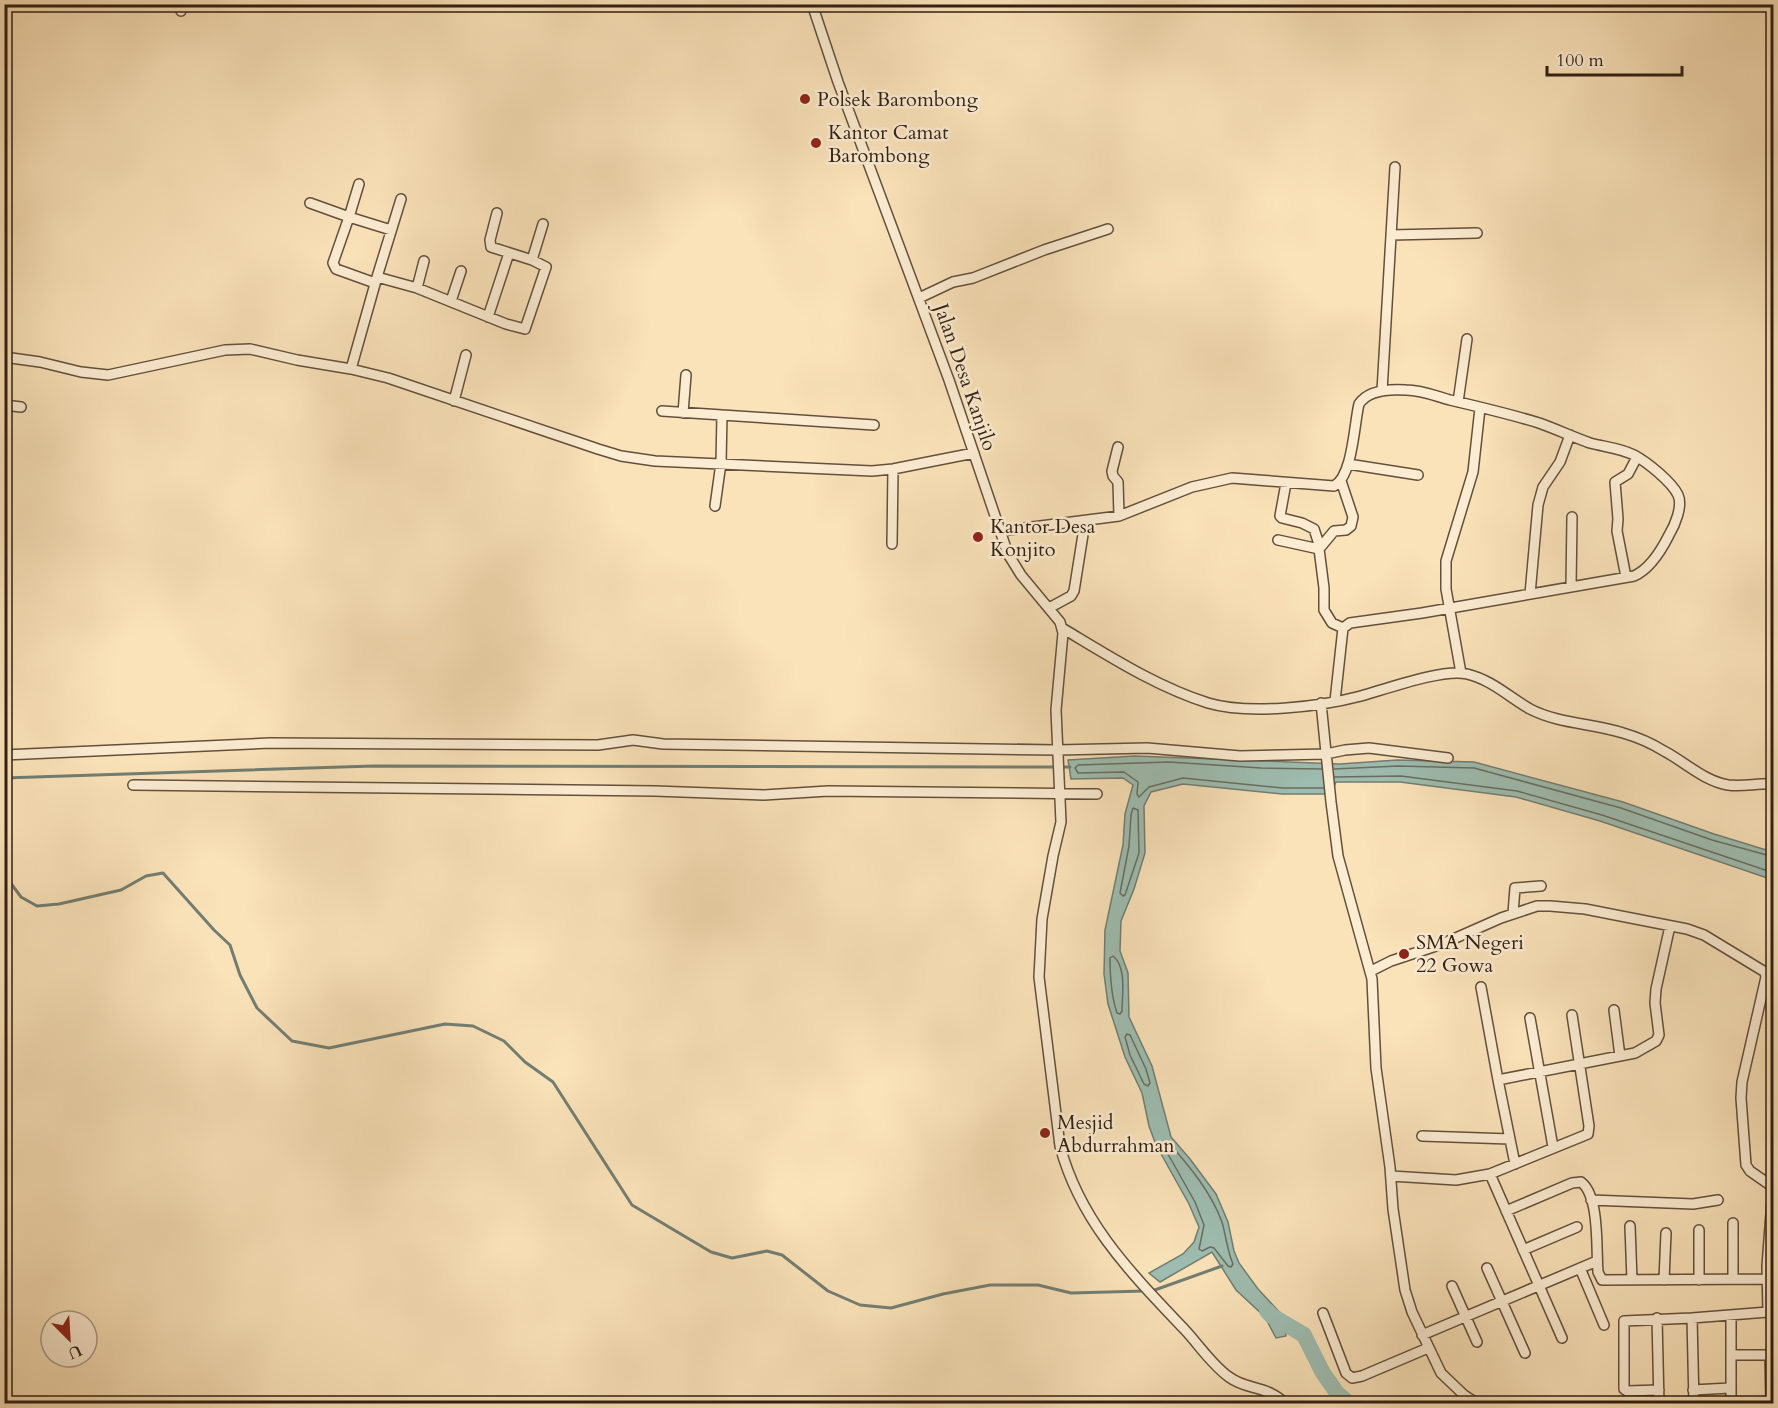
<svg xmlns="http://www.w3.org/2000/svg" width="1778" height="1408" font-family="Cardo,serif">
<rect width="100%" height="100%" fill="#fae2b9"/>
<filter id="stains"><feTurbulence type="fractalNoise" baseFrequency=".00333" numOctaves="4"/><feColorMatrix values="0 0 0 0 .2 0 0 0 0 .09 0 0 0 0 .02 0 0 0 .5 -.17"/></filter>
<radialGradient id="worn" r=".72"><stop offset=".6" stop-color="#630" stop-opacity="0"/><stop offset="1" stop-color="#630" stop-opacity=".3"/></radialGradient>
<!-- water -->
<path fill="#9ebdb1" stroke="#727e72" stroke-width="1.5" d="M1135 756 1340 764 1397 760 1474 762 1623 802 1714 834 1773 852V880L1600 821 1516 797 1400 782H1336L1331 794H1282L1183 784 1151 792 1144 806 1145 853 1134 889 1121 921 1120 951 1128 973 1129 1017 1152 1066 1171 1137 1190 1159 1216 1194 1228 1222 1234 1251 1239 1263 1258 1289 1284 1317 1286 1336 1276 1338 1265 1317 1236 1290 1212 1252 1160 1282 1149 1273 1183 1254 1194 1242 1199 1227 1189 1204 1156 1145 1149 1126 1142 1093 1125 1057 1108 1004 1104 974 1105 930 1123 845 1125 814 1133 785 1123 778 1071 779 1068 760Z"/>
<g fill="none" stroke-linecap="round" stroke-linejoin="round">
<!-- shore -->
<path stroke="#686e62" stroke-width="1.5" d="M1322 769 1261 768 1169 762 1078 765 1075 768 1078 773 1124 772 1138 782 1137 794 1139 797 1149 787 1183 778 1283 788H1324
M1334 769 1398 766 1474 768 1621 808 1712 840 1774 857
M1334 777 1401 776 1517 791 1602 815 1774 873
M1133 808 1138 810 1139 853 1125 895 1123 896 1120 893 1129 846 1131 815Z
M1113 956C1127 967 1122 995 1122 1011L1120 1014 1117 1013C1111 995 1110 977 1110 958Z
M1127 1034 1130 1035 1146 1069 1150 1083 1148 1086 1144 1084 1130 1055 1125 1037Z
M1165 1143H1169C1190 1167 1211 1192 1222 1222 1226 1236 1227 1250 1233 1264L1231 1267 1228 1266 1214 1248 1210 1247 1202 1251 1199 1249 1204 1225 1195 1202 1164 1147Z"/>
<!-- stream -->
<path stroke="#727e72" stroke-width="3" d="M4 778 373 766 1070 767
M4 874 21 897 37 906 59 904 121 890 146 876 163 873 214 930 230 945 240 975 257 1008 292 1041 329 1048 445 1024 473 1026 504 1041 525 1062 553 1082 632 1205 711 1252 732 1258 767 1251 782 1255 828 1291 860 1305 891 1308 943 1294 990 1285H1038L1071 1293 1145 1291
M1152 1291 1222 1266"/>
<!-- river -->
<path stroke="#9ebdb1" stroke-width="16" d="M1267 1311 1272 1316 1304 1335 1323 1373 1337 1393 1350 1404"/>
<!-- minor casing -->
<g stroke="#63503c" stroke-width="12">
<path id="minor" d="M812 4 838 82 949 380 1008 554 1021 575 1060 622 1063 633 1056 710 1061 822 1053 856 1042 919 1039 977 1060 1146C1080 1222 1132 1274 1185 1330 1199 1345 1212 1365 1229 1377 1248 1391 1265 1384 1286 1404
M181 11V4
M310 203 349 217 359 184
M1391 235 1477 233
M532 260 543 224
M377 277 401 199
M375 283 336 269 333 263 349 217 391 230
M417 288 424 261
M919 298 953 282 973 278 1044 250 1108 229
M451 301 461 271
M488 317 509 253
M4 357 40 362 81 372 108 375 225 350 250 349 297 360 351 369 388 378 598 449 621 456 655 461 872 471 893 469 974 453
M351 369 377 277 417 288 506 324 525 329 546 267 532 260 491 247 490 240 497 213
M1382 391 1395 167
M454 401 466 355
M1458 402 1467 339
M4 405 21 407
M662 411 722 415
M683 413 686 375
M1118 447 1112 471 1113 476 1118 482 1119 516
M1348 464 1418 475
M1286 483 1280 516 1282 518 1302 523 1314 529 1318 541 1324 588V610L1332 623 1343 628
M715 506 721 463 722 415 874 425
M1001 531 1119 516 1192 487 1232 478 1334 486C1353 476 1354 424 1359 404 1368 390 1391 389 1406 390 1421 390 1436 396 1450 400 1480 407 1510 414 1539 423 1556 429 1573 437 1590 443 1605 447 1620 448 1634 455 1647 462 1672 482 1678 495 1683 506 1675 525 1669 535 1662 549 1650 569 1634 576L1422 613 1350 623 1343 628 1335 701
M1278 540 1319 549
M892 544 893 469
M1319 549 1334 531 1346 530 1351 526 1353 517 1341 481
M1626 577 1617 531 1618 519 1615 482 1628 474 1637 457
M1571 587 1572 517
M1530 594 1538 505 1543 487 1560 462 1570 435
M1049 608 1071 596 1074 591 1085 522
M1062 628C1109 656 1155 686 1208 703 1249 715 1319 707 1361 696 1386 689 1444 668 1467 674 1492 680 1509 697 1530 709 1559 724 1592 723 1623 733 1637 737 1651 743 1664 751 1685 762 1704 781 1728 785 1743 787 1758 783 1774 784
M1461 673 1446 589V561L1473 472 1480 408
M1321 703 1331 802 1338 856 1372 979 1376 1068 1390 1167 1393 1209 1405 1290 1412 1312 1441 1373 1464 1395 1478 1404
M4 755 270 743 598 745 633 740 663 744 1057 750 1147 748 1240 756 1326 754 1345 750 1369 748 1448 758
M133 785 655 791 764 795 828 791 1097 794
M1513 913 1515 888 1541 886
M1371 971 1391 961 1442 944 1501 918 1537 906H1550L1585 909 1687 929 1704 935 1765 972 1766 977 1742 1082 1741 1098 1746 1165 1750 1171 1773 1187 1767 1266 1768 1312 1692 1318 1624 1321V1389L1627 1391 1659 1390
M1481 987 1498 1080
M1614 1010 1620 1056
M1530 1018 1553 1147
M1422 1136 1510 1139
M1515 1164 1498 1080 1635 1053 1656 1041 1659 1035 1655 1003 1656 989 1670 926
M1490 1174 1562 1338
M1391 1176 1456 1180 1490 1174 1588 1134 1589 1126 1572 1015
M1591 1200 1693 1204 1718 1200
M1506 1211 1572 1183 1581 1182C1600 1196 1596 1250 1598 1272L1602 1280 1767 1279
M1733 1223V1279
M1630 1226 1632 1280
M1699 1230V1280
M1523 1250 1577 1227
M1487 1268 1525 1353
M1580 1268 1604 1325
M1664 1280 1666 1233
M1452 1286 1477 1342
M1323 1313 1346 1373 1352 1378 1362 1376 1428 1348
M1657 1318 1659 1404
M1692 1318 1694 1404
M1422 1335 1597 1261
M1732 1355H1774
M1770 1355 1771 1404
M1693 1390 1730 1388
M1731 1404V1316"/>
</g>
<!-- minor -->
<use href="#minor" stroke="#fcecd2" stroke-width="9"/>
</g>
<!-- markers -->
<g fill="#8f2418" stroke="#fcecd2" stroke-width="2">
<circle cx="805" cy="99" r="6"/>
<circle cx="816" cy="143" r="6"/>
<circle cx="978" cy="537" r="6"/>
<circle cx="1404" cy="954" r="6"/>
<circle cx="1045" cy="1133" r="6"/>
</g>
<g text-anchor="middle" stroke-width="5" stroke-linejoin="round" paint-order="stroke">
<!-- poi labels -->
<g font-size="20" fill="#311f13" stroke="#fcecd2" text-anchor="start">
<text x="817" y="106">Polsek Barombong</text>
<text x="828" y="139">Kantor Camat<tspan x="828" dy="23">Barombong</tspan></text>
<text x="990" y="533">Kantor Desa<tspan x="990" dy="23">Konjito</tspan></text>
<text x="1416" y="949">SMA Negeri<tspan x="1416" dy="23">22 Gowa</tspan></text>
<text x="1057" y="1129">Mesjid<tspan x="1057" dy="23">Abdurrahman</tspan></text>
</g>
<!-- street labels -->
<g font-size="20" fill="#311f13" stroke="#fcecd2">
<text transform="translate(966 377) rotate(71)" y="7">Jalan Desa Kanjilo</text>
</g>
</g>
<!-- margin -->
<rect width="1778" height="1408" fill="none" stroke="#fae2b9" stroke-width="24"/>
<rect x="6" y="6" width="1766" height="1396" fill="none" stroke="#311f13" stroke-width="3"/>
<rect x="12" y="12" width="1754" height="1384" fill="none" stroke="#311f13" stroke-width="1.5"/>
<!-- north arrow -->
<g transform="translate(69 1339) rotate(156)"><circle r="28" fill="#fcecd2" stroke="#ab9a86" stroke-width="1.5"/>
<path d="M0-4.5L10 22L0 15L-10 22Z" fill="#8f2418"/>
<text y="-9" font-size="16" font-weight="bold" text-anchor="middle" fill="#311f13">U</text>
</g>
<!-- scale -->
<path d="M1547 66v9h135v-9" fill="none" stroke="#311f13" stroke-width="3"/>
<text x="1556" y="66" font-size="18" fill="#311f13" stroke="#fcecd2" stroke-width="4.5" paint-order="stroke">100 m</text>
<rect width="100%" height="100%" filter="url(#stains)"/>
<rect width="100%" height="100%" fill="url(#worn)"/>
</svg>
